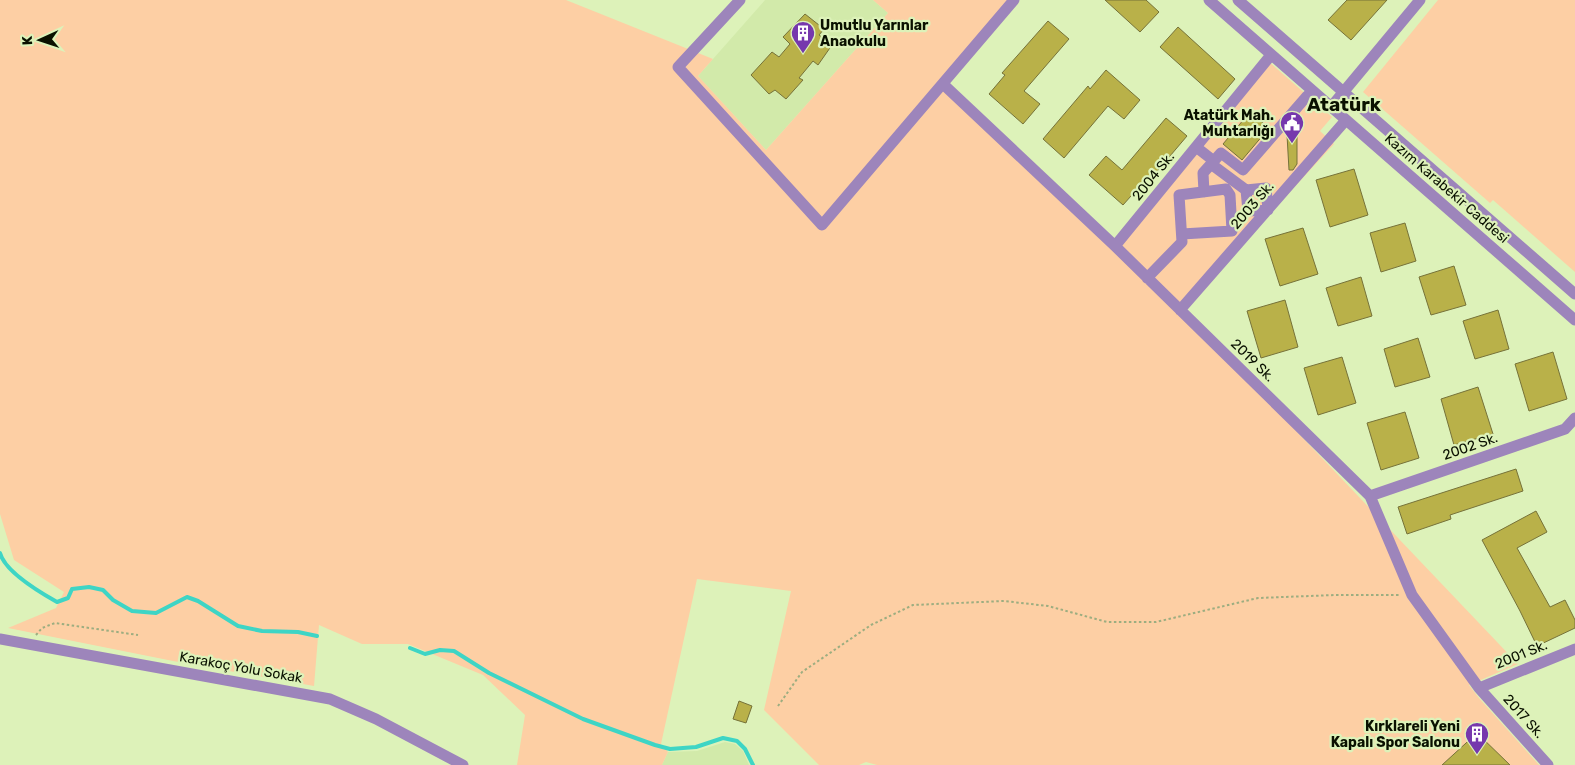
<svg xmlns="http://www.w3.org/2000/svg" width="1575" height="765" font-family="Rubik,sans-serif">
<rect width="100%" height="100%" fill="#ddf2b9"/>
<!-- built -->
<path fill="#d2eaaa" d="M765 0H873L888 13 766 150 698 76Z
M725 742 735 744 743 751 749 765H662L668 752 697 751Z"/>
<!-- green -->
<path fill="#fdcfa4" d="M0 0H566L713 59 698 76 766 150 888 13 873 0H1014L943 84 1115 246 1267 60 1332 117 1320 131 1334 144 1181 310 1518 664 1469 685 1479 698 1539 765H877L866 762 859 765H819L764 710 791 591 697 579 661 744 668 752 662 765H517L525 715 483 675 408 644H362L319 625 314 686 173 661 8 628 56 608 64 592 14 560 0 514Z
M1438 0H1575V272L1493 200 1490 203 1363 92Z"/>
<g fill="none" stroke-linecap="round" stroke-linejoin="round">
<!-- stream -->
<path stroke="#3ed5c5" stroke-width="4" d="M0 553C5 572 41 593 57 602L68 598 72 589 89 587 103 590 113 600 132 611 156 613 187 597 198 601 238 626 262 631 298 632 317 636
M410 648 425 654 440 650 454 651 489 673 583 719 655 745 670 749 696 747 723 738 737 741 745 749 753 765"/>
</g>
<!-- building -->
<path fill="#b9b149" stroke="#767239" d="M1105 0H1146L1159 12 1140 32Z
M1347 0H1387L1351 40 1328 20Z
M805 14 824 29 819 35 832 45 818 65 813 61 799 78 803 80 786 99 775 90 769 94 751 75 772 52 779 57 790 44 783 37Z
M1048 21 1069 39 1024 91 1040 104 1023 124 989 94 1005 75 1002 73Z
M1178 27 1235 79 1218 99 1160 47Z
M1106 70 1140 100 1124 119 1108 106 1064 158 1043 139 1088 86 1090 89Z
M1250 112 1269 128 1242 160 1223 144Z
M1166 118 1187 136 1142 189 1139 187 1123 205 1089 175 1106 156 1122 170Z
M1287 135H1297V164L1293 170H1289Z
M1354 169 1368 215 1330 227 1316 180Z
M1405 223 1416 261 1381 272 1370 233Z
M1303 228 1318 274 1280 286 1265 239Z
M1454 266 1466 305 1431 315 1419 277Z
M1361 277 1372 316 1338 326 1326 288Z
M1285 300 1298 347 1261 358 1247 311Z
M1498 310 1509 349 1475 359 1463 321Z
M1418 338 1430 377 1395 387 1384 349Z
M1553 352 1567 399 1529 411 1515 364Z
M1342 357 1356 403 1318 415 1304 368Z
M1478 387 1493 434 1454 445 1441 399Z
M1405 412 1419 458 1381 470 1367 423Z
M1516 469 1523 491 1450 515 1451 519 1407 534 1398 507Z
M1536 511 1547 532 1517 548 1550 607 1565 600 1575 620V628L1537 646 1520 611 1482 540Z
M739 701 752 706 746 723 733 719Z
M1477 733 1510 765H1442Z"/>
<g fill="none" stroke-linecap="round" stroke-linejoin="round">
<!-- path -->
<path stroke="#9cad80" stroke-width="2" stroke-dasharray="2.5 2.5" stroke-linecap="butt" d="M36 635 42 628 55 623 138 635
M778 706 802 672 871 625 913 605 1004 601 1048 606 1107 622H1156L1258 598 1335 595H1400"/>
<!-- minor -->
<path stroke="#9d85bb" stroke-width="11" d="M740 0 678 67 822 225 1014 0
M1209 0 1575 320
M1238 0 1575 294
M943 84 1115 246 1370 496 1412 595 1479 688 1548 765
M1331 107 1420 0
M1196 147 1214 161
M1211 164 1246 190 1248 211 1268 210 1266 188 1246 190
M1204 192 1203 173 1221 153 1243 170 1307 96
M1115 246 1271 55
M1147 278 1182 242 1179 195 1226 189 1230 195 1232 231 1182 234
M1180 310 1346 120
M1370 496 1565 429 1575 418
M0 639 330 699 376 719 463 765
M1479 688 1575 649"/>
</g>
<!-- icons -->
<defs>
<g id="building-pin" transform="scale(1.25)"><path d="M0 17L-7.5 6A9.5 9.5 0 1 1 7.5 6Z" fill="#7638ad" stroke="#ddf2b9"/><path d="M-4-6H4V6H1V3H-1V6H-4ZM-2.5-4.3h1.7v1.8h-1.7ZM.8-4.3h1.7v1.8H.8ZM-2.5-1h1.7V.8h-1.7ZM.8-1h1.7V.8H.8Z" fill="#fff"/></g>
<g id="civic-pin" transform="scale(1.25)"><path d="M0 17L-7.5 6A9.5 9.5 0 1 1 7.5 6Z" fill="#7638ad" stroke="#ddf2b9"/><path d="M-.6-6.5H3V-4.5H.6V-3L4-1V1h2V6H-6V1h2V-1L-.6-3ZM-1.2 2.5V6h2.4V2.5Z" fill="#fff"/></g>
</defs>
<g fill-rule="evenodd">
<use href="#building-pin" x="803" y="33"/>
<use href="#civic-pin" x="1292" y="123"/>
<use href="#building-pin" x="1477" y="734"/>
</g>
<g text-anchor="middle" stroke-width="4.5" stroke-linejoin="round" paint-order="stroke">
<!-- poi labels -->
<g font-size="14" font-weight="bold" fill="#0a1100" stroke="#ddf2b9" text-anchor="end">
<text x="820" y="30" text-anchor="start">Umutlu Yarınlar<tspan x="820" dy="16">Anaokulu</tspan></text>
<text x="1274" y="120">Atatürk Mah.<tspan x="1274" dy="16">Muhtarlığı</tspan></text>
<text x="1460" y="731">Kırklareli Yeni<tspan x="1460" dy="16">Kapalı Spor Salonu</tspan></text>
</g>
<!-- street labels -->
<g font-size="14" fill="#0a1100" stroke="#ddf2b9">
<text transform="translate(1153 176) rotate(-51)" y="5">2004 Sk.</text>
<text transform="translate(1447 188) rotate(41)" y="5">Kazım Karabekir Caddesi</text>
<text transform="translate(1252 205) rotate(-49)" y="5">2003 Sk.</text>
<text transform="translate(1253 360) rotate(44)" y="5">2019 Sk.</text>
<text transform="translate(1470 446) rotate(-19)" y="5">2002 Sk.</text>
<text transform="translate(1521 654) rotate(-22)" y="5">2001 Sk.</text>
<text transform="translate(241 667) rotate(10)" y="5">Karakoç Yolu Sokak</text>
<text transform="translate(1524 716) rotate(48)" y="5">2017 Sk.</text>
</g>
<!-- district labels -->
<g font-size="19" font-weight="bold" fill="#0a1100" stroke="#ddf2b9">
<text x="1344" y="111">Atatürk</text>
</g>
</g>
<!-- north arrow -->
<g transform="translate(40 40) rotate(267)" stroke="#ddf2b9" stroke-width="4" paint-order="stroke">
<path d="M0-4L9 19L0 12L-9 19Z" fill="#0a1100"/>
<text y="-8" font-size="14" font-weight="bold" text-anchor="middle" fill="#0a1100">K</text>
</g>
</svg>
